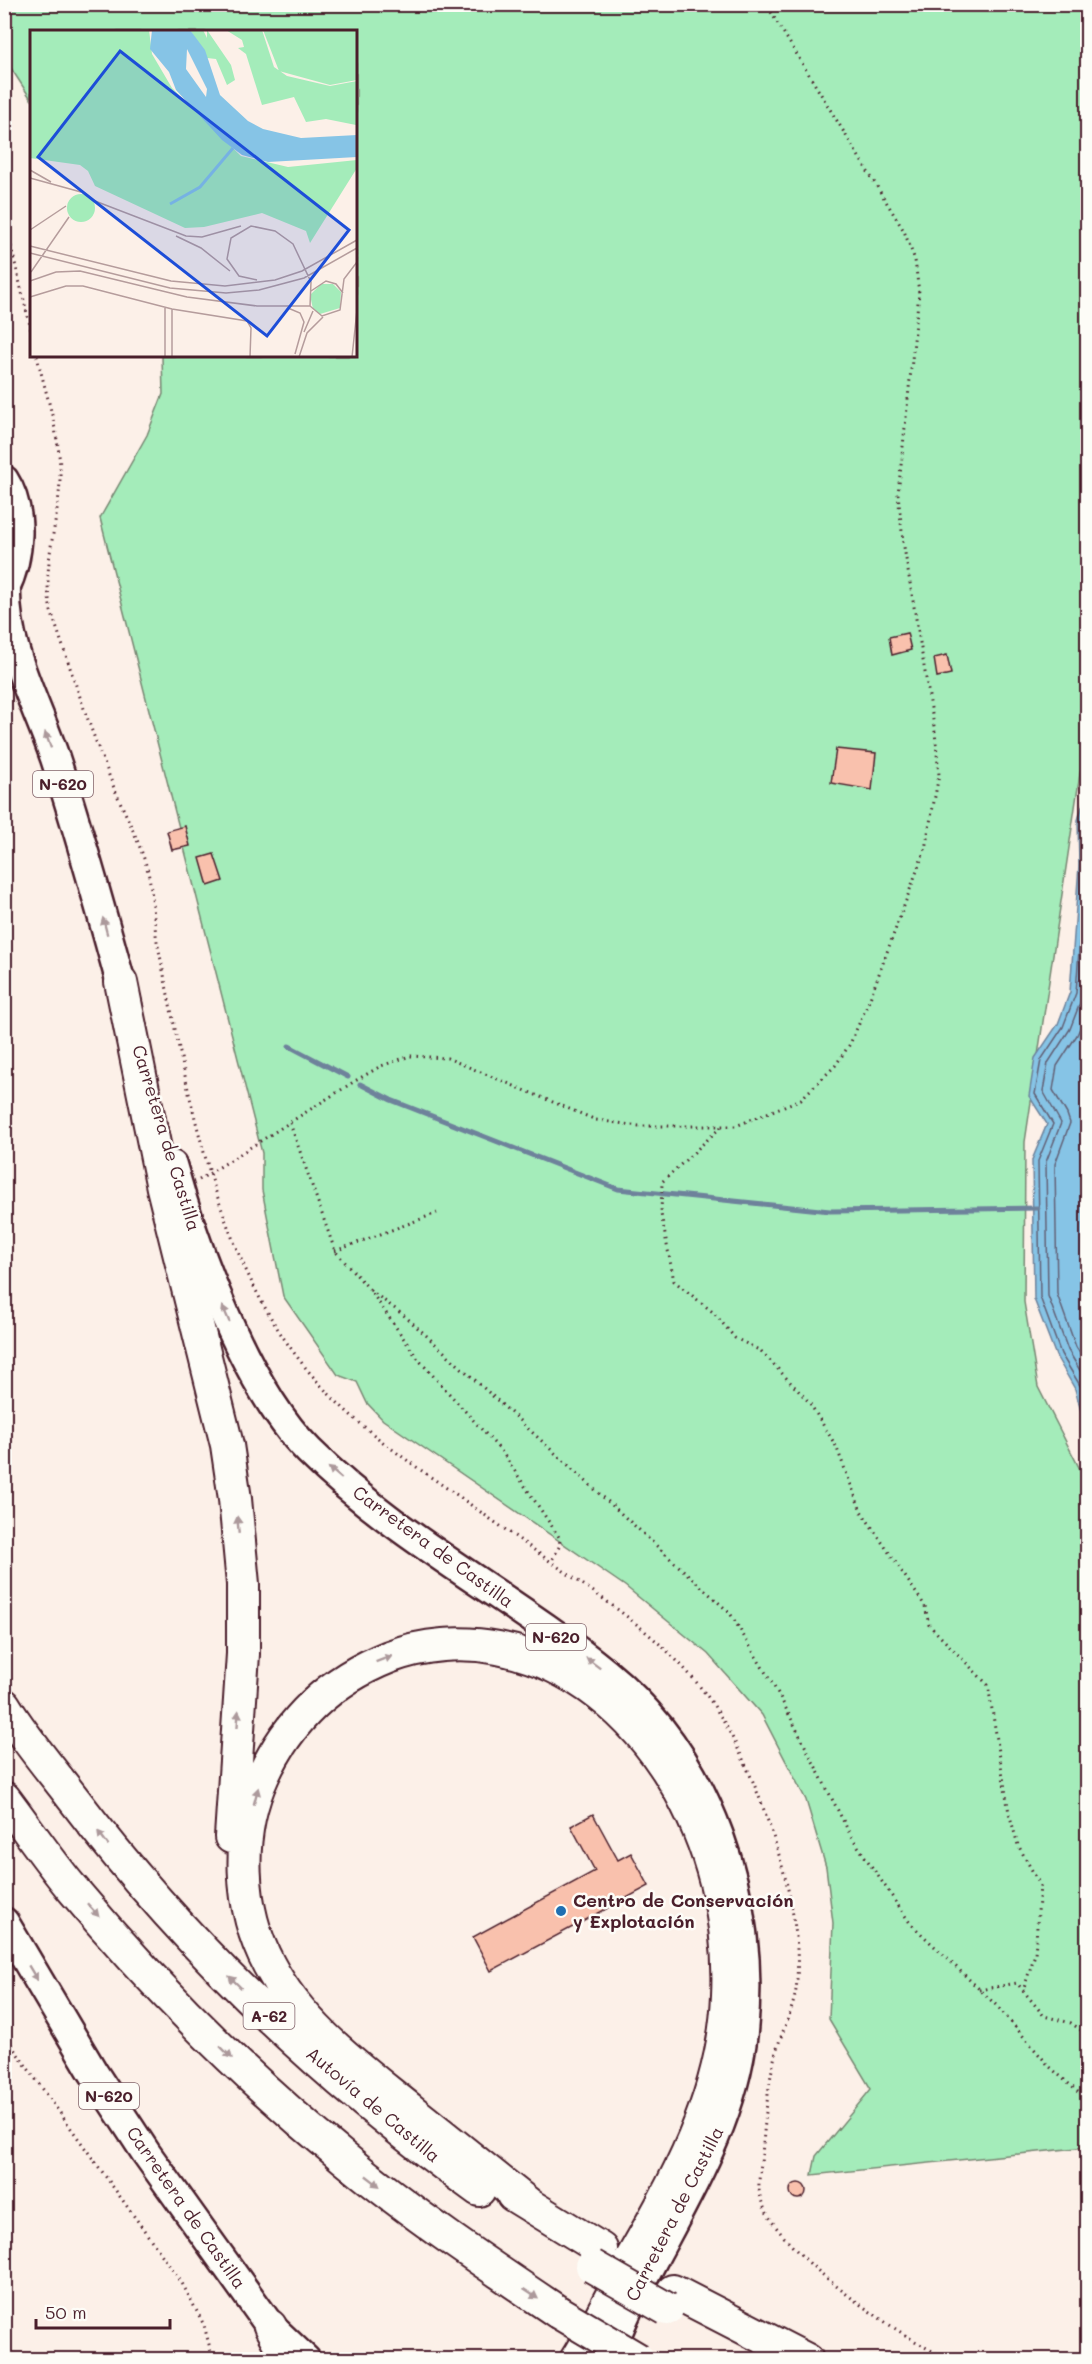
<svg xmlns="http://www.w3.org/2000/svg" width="1092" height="2364" font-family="Mali,sans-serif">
<rect width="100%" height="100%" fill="#fcf0e8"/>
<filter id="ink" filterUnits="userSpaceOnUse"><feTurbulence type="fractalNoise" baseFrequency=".0167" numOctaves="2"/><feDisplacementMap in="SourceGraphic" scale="12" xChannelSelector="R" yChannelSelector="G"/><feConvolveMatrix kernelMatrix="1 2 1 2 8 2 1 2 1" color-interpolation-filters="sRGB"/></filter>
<g filter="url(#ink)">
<!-- green -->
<path fill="#a4ecba" stroke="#778672" stroke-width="1.5" d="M5 5H1087V746L1080 774 1025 1142 1024 1302 1038 1387 1087 1483V2147L812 2175 816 2156 871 2089 829 2019 833 1923 826 1867 806 1800 762 1715 708 1654 625 1586 383 1420 367 1403 357 1382 338 1375 283 1296 262 1190V1153L100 518 147 435 163 394 162 356H356V32H32L31 99 5 59Z"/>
<!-- water -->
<path fill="#86c4e6" stroke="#6e829b" stroke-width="1.5" d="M1087 791V1433L1075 1389 1056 1356 1034 1299 1032 1160 1047 1124 1029 1096 1035 1058 1058 1024 1070 992 1079 865 1078 820Z"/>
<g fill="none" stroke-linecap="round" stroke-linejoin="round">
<!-- shore -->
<path stroke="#626176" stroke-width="1.5" d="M1088 811 1084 821 1085 865 1076 993 1063 1027 1041 1060 1035 1094 1053 1124 1038 1161 1040 1297 1061 1354 1081 1387 1088 1411
M1088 925 1083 995 1070 1029 1048 1063 1043 1091 1061 1123 1046 1162 1048 1296 1068 1350 1088 1384
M1088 1010 1077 1035 1057 1066 1053 1090 1067 1114 1070 1123 1055 1164 1057 1294 1076 1347 1088 1366"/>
<!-- stream -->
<path stroke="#6e829b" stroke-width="5" d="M289 1046 348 1077
M360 1084 391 1100 618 1189 830 1211 1038 1208"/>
</g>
<!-- building -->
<path fill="#f9c1ad" stroke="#4a1f2b" stroke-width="1.5" d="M907 633 911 650 892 655 889 637Z
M947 655 951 674 937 677 934 658Z
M836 749 876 753 872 790 831 783Z
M185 826 190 846 172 850 167 831Z
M214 854 223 881 208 886 200 858Z
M593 1814 618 1860 631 1853 649 1886 491 1971 473 1937 595 1871 571 1826Z
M790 2191a8 8 0 1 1 16 0a8 8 0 1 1-16 0Z"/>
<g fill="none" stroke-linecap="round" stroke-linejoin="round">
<!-- trunk casing -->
<g stroke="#4a1f2b" stroke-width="33">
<path id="trunk" d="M4 480C24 511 20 558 4 590
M6 588C4 647 36 702 55 758 82 840 104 922 127 1005
M172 1165C196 1251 246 1388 309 1451 397 1539 510 1595 606 1673 710 1758 757 1901 743 2032 734 2116 692 2187 653 2260 636 2293 618 2324 609 2360
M4 1922 93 2072 146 2153 270 2326 306 2360"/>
</g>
<!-- motorway casing -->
<g stroke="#4a1f2b" stroke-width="36">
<path id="motorway" d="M121 982 163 1188 227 1445 235 1499 243 1584V1654L231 1837
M4 1705C24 1738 49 1767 72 1797 186 1947 326 2080 479 2190
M4 1798C26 1827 47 1858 70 1886 152 1984 245 2077 344 2158 412 2214 485 2263 558 2312
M513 2195 601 2249
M531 2206C491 2174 451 2142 411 2110 359 2068 301 2026 269 1965 239 1909 236 1834 263 1776 289 1719 331 1680 389 1657 423 1644 462 1641 498 1648 650 1678 735 1850 728 1995 724 2098 675 2183 625 2270 609 2300 594 2331 576 2360
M673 2291 807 2360
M270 2326 288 2360"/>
</g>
<!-- path -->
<path stroke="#4a1f2b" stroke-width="3" stroke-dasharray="1.5 4.5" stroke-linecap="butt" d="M4 217 32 334
M37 356C46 395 61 437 60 478 59 525 41 563 51 611 69 664 86 718 107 770 119 803 137 834 147 868 153 891 153 917 157 941 186 1079 211 1244 298 1358 341 1415 398 1455 457 1495 497 1524 537 1552 578 1581 627 1615 675 1651 710 1700 728 1726 742 1756 754 1784 778 1844 804 1925 796 1990 792 2015 779 2036 774 2060 767 2091 765 2123 762 2154 761 2167 757 2184 760 2196 773 2251 898 2335 949 2360
M290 1123 335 1251 370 1290 418 1359 502 1452 559 1537 560 1545 551 1562
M721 1127 662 1182 661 1214 674 1281 714 1313 735 1338 761 1351 809 1402 836 1446 861 1511 925 1606 929 1625 988 1685 1009 1813 1018 1845 1040 1885 1035 1954 1023 1991
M199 1180 355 1081 381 1066 410 1056 447 1058 596 1120 639 1126H736L801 1099 835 1066 850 1044 869 1001 925 849 939 775 935 732 903 541 898 494 919 293 915 260 904 231 766 4
M335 1251 437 1213
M370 1290 406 1317 730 1613 779 1695 851 1836 910 1923 998 2007 1049 2066 1088 2101
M979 1990 1017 1983 1044 2016 1071 2023 1088 2035
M4 2035 182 2283 204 2325 213 2360"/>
<!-- trunk -->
<use href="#trunk" stroke="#fdfcf7" stroke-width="28"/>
<!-- motorway -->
<use href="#motorway" stroke="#fdfcf7" stroke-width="32"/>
<!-- motorway-bridge casing -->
<g stroke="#4a1f2b" stroke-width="36" stroke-linecap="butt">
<path id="motorway-bridge" d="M592 2266 667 2309
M558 2312 639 2360"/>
</g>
<!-- motorway-bridge -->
<use href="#motorway-bridge" stroke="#fdfcf7" stroke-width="32"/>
</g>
<!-- one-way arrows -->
<defs><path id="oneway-solid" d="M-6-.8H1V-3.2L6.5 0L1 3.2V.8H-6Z" transform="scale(1.5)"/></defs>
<g fill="#ac999b">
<use href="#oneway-solid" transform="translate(48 740) rotate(-110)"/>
<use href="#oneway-solid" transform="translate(105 926) rotate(-105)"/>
<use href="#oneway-solid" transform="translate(226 1314) rotate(-113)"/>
<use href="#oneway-solid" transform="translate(335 1473) rotate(-140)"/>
<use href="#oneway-solid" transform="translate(238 1525) rotate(-95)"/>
<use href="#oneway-solid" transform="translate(384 1659) rotate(-21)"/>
<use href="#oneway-solid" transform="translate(593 1663) rotate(-143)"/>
<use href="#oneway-solid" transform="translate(238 1719) rotate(-86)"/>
<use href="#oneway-solid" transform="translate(256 1796) rotate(-75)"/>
<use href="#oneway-solid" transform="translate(103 1838) rotate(-127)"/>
<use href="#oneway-solid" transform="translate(93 1910) rotate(48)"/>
<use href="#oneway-solid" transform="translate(33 1973) rotate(59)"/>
<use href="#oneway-solid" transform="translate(235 1982) rotate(-136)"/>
<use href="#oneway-solid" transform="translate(226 2052) rotate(45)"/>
<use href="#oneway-solid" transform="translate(373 2181) rotate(38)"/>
<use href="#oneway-solid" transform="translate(531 2294) rotate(34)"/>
</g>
</g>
<!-- markers -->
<circle fill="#1f6fb2" stroke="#fdfcf7" stroke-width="2" cx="561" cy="1911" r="6"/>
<g text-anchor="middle" stroke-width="5" stroke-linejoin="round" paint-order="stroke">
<!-- shield labels -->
<g fill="#fdfcf7" stroke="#806168" stroke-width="1.5">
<rect x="33" y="771" width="60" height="26" rx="4.5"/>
<rect x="526" y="1624" width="60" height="26" rx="4.5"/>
<rect x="243.5" y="2003" width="51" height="26" rx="4.5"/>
<rect x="79" y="2083" width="60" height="26" rx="4.5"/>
</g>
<g font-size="16" font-weight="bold" fill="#4a1f2b">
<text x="63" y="790">N-620</text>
<text x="556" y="1643">N-620</text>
<text x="269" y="2022">A-62</text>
<text x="109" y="2102">N-620</text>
</g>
<!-- street labels -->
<g font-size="18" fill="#4a1f2b" stroke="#fdfcf7">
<text transform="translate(166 1138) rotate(73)" y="6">Carretera de Castilla</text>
<text transform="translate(433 1547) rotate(36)" y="6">Carretera de Castilla</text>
<text transform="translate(373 2105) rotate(40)" y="6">Autovía de Castilla</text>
<text transform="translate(186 2208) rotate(55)" y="6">Carretera de Castilla</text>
<text transform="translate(675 2214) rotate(-63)" y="6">Carretera de Castilla</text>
</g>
<!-- poi labels -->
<g font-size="18" font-weight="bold" fill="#4a1f2b" stroke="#fdfcf7" text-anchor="start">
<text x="573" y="1907">Centro de Conservación<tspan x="573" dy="21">y Explotación</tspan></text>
</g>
</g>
<!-- overview -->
<g transform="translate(30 30)">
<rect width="327" height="327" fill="#fcf0e8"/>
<path d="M0 0H119L122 24 142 58 211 126 258 137 327 130V138L280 213 276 201 232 183 174 197 155 198 65 156 58 141 50 135 0 128ZM160 0H173L177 8V0L201 35 205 50 197 55 186 29 177 28ZM196 0H232L244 37 257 46 300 56 327 51 326 95 296 89 276 92 264 67 232 75 216 24 208 18 214 17 212 10ZM233 0H327V50L300 55 249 41ZM37 178a14 14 0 1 1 28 0a14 14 0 1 1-28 0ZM291 254H303L311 262 310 278 290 284 283 279 280 265Z" fill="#a4ecba"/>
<path d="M122 0H160L175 20 190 65 218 91 233 99 271 108 327 105V127L238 132 212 125 192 110 146 60 139 42 120 19ZM157 19 177 59 176 67 156 39Z" fill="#86c4e6" fill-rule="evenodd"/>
<path fill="none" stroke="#86c4e6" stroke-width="3" d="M140 174 170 157 203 118"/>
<path fill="none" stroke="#b59c9c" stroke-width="1.5" d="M0 140 21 152M0 148 51 162M65 171 156 206 172 207 211 196M0 200 36 176M146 206 171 218 200 241M0 216 141 251 195 256 245 250 272 241 327 210M0 223 140 258 196 263 229 260 274 248 327 218M1 242 39 187M227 250 209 246 197 229 201 208 221 196 245 201 263 214 281 252 280 276 292 286 310 280 314 249 327 232M0 251 26 242 50 241 157 267 227 276H280M281 261 296 251 306 254 313 263M0 267 36 256H53L142 279 217 291 221 298 220 327M135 277V327M258 278 270 283 274 292 265 324M142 279V327M274 302 283 281M269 327 277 303 293 287M322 327 327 280"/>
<path fill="#1d4ed8" fill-opacity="0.15" stroke="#1d4ed8" stroke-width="3" d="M90 21 319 200 237 306 8 127Z"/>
<rect width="327" height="327" fill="none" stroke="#4a1f2b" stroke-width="3"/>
</g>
<!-- margin -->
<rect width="1092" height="2364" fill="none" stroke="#fdfcf7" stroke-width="24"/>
<rect x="12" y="12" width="1068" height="2340" fill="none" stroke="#4a1f2b" stroke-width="2" filter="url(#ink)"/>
<!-- scale -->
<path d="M36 2319v9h134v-9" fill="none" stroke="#4a1f2b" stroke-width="3"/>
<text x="45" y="2319" font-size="18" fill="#4a1f2b" stroke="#fdfcf7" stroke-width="4.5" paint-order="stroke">50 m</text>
</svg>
